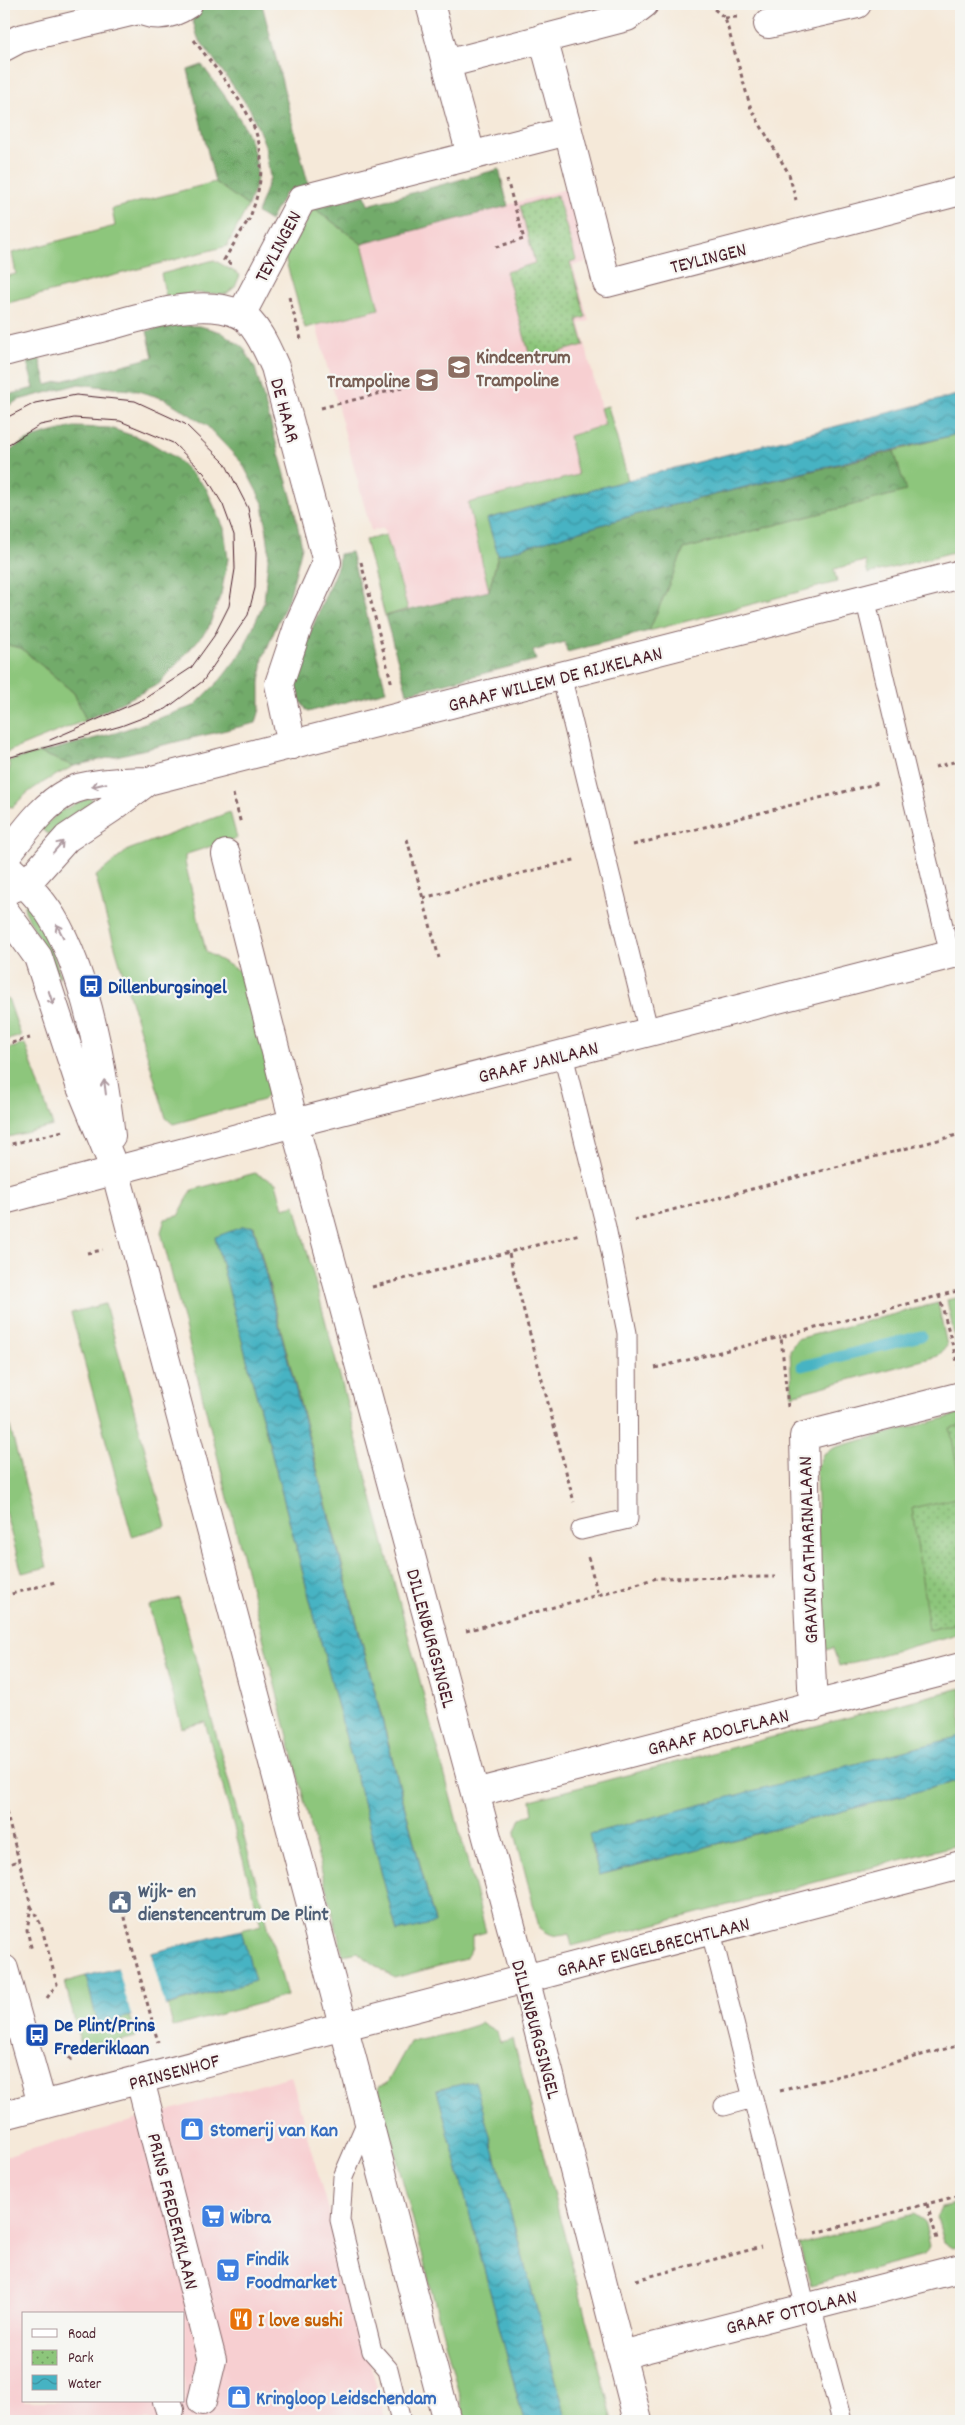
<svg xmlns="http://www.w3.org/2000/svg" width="965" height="2425" font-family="Dekko,sans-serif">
<defs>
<pattern id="forest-crowns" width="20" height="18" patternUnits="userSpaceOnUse" patternTransform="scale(1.25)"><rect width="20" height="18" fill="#72ab6b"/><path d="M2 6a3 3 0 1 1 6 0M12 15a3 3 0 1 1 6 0" fill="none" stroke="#608b58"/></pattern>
<pattern id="park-dots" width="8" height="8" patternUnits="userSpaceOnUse" patternTransform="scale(1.25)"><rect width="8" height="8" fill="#8dc67b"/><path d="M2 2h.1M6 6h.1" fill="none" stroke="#75a065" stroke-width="1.8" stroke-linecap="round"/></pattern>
<pattern id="water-waves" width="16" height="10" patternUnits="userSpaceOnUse" patternTransform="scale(1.25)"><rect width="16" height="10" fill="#46b3c3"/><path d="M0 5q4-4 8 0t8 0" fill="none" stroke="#3c919f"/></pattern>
</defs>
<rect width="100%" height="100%" fill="#f6f6f2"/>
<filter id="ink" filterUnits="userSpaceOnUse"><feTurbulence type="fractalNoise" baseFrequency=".02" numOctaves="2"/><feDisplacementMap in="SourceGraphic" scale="10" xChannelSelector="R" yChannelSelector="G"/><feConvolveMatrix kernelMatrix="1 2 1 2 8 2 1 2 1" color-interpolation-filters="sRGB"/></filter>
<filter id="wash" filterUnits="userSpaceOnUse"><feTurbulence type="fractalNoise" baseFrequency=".0096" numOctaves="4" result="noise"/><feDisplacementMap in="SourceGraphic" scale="20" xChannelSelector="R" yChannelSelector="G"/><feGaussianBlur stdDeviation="1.12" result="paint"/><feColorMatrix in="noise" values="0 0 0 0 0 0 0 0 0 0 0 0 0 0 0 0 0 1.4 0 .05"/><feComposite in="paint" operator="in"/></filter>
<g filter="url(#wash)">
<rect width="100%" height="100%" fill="#f5e9d9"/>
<!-- built -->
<path fill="#f7cfd1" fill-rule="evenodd" d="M566 189 586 262 573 266 589 321 580 323 605 425 579 475 468 503 489 591 408 609 384 528 371 531 316 325 379 309 362 244Z
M291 2076 386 2421H4V2157ZM24 2314H184V2401H24Z"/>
<!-- green -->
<path fill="#8dc67b" stroke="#6c7253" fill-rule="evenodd" d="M215 182 248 206 227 246 4 304V277L16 274 12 253 115 226 112 209Z
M314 208 362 244 379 309 305 328 285 258Z
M214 260 240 275 235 287 226 294 194 293 166 297 161 274Z
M608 406 628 480 487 519 498 555 489 591 468 503 578 475 569 436 605 425 600 408Z
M961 433V550L868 574 865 561 834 569 837 582 649 631 684 549 905 491 894 451Z
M386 535 408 609 385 616 365 540Z
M4 644 21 648 74 693 86 720 7 752 4 748Z
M40 753 74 766C51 778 30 787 13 807L4 806V785L10 767 8 761Z
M90 797 94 802 74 813 50 835 41 829 61 811Z
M230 812 237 838 190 853 185 856V862L206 952 247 975 276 1087 263 1100 173 1124 166 1118 104 910 96 876 128 850Z
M28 903 47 931 60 975 59 978 25 911 24 906Z
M8 998 21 1036 4 1041V999Z
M25 1044 53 1126 4 1138V1050Z
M255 1173 276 1183 283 1208 295 1205 486 1932 472 1936V1948L465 1959 394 1978 357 1952 343 1955 161 1232 165 1219 178 1216 192 1190ZM254 1226 435 1922 397 1932 215 1238 242 1227Z
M961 1297V1347L956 1345 947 1300Z
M938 1303 947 1346 938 1356 792 1395 790 1350 797 1339Z
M105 1304 166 1526 132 1536 71 1313Z
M4 1404 47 1567 22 1573 4 1508Z
M961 1414V1633L839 1666 833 1648 822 1651 816 1469 823 1454 836 1447Z
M179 1598 287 1996 173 2027 168 2006 255 1981 241 1930 261 1925 205 1722 182 1728 149 1606Z
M961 1688V1736L590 1834 592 1851 600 1875 961 1780V1844L572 1946 569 1934C556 1938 549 1935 539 1927L515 1833 521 1818 533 1814 531 1800Z
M86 1976 98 2024 129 2016 136 2037 82 2050 65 1982Z
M482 2023 497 2032 500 2042 513 2039 613 2421H567L475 2081 437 2090 524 2421H466L378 2087 387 2083 410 2042 448 2034Z
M961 2202V2246L953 2248 944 2242 937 2218 942 2207Z
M914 2214 924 2221 930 2246 924 2255 811 2285 799 2245Z"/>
<!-- forest -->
<path fill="url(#forest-crowns)" stroke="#5e654b" d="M199 4H262L309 187 285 193 270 221 257 213 270 178 265 145 250 109 198 38 191 15Z
M202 65C226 98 257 133 257 176 257 185 251 197 248 206L215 182 188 70Z
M499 169 508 206 362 244 314 208 365 195 368 205Z
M175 325 200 326 221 332 243 347 255 368 293 503 302 547 290 594 263 658 260 683V709L256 723 74 766 40 753 115 733 194 706 221 679 242 652 264 602 269 549 263 503 242 463 206 425 165 399 138 391 79 384 19 400 4 408V396L34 388 27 362 39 357 47 385 153 357 147 331Z
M74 427 110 428 146 440 176 458 206 488 224 528 228 559 221 594 208 629 159 684 86 720 74 693 21 648 4 644V457C22 437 49 433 74 427Z
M894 451 906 491 684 549 649 631 567 652 565 642 533 651 536 660 407 693 385 616 489 591 498 555 645 512Z
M351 552 386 691 308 712 295 694 294 672 338 565 339 554Z"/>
<!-- park -->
<path fill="url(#park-dots)" stroke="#6c7253" d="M557 195 576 260 570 262 586 317 577 320 584 345 531 360 506 272 535 263 520 206Z
M961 1425V1488L950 1428Z
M961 1497V1622L929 1630 912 1508Z"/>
<!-- water -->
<path fill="url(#water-waves)" stroke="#486977" d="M961 394V433L645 512 498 555 487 519 628 480Z
M253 1226 435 1923 397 1932 215 1237 242 1227Z
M961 1736V1780L599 1875 589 1834Z
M241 1930 255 1981 98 2025 86 1976 153 1959 151 1953Z
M475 2081 567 2421H524L437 2090Z"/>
<!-- pier -->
<path fill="#f5e9d9" d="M150 1951 166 2009 132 2018 117 1965 150 1957Z"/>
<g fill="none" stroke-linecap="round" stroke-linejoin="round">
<!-- stream -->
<path stroke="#46b3c3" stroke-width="11" d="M802 1366 921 1336"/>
</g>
</g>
<g filter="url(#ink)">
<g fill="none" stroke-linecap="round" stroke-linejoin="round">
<!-- lane casing -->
<g stroke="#866668" stroke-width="21">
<path id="lane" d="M865 598 950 955
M561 675 649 1033
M563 1055 606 1227 627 1333 628 1519 581 1530
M711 1932 806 2308
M724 2106 753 2098
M368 2119 343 2177 340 2220 372 2351 388 2369 401 2421
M811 2306 842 2421"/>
</g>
<!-- street casing -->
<g stroke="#866668" stroke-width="30">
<path id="street" d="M131 4C149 19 169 17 188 4
M430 4 471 155
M768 24 857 4
M543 38 568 131
M4 47 19 39 139 10
M446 64 627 17 644 4
M241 315 302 199 568 131 607 283 961 191
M4 352C35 344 66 337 97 329 137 319 199 296 239 314 256 322 268 351 275 367L327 562 299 624 279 684 292 745
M226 854 294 1123 525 1978 638 2421
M4 858C23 835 40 807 68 792 88 782 125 782 148 781L961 574
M4 891 26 884 67 838 112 808 148 781
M4 1200 294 1123 961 952
M813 1707 807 1578 804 1436 961 1396
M475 1793 961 1667
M4 1969 42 2104
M140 2080 212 2360 202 2401
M4 2115 961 1865
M621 2355 961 2268
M167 2401 170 2410"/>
</g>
<!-- secondary casing -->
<g stroke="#866668" stroke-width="30">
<path id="secondary" d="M4 864C22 880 40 897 52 917 87 974 103 1070 111 1136
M4 910 38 957 80 1085 115 1170 357 2077 447 2421"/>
</g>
<!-- path -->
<path stroke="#866668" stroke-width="3" stroke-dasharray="4 4" stroke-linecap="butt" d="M708 4 725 18 751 109 789 174 796 200
M725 18 737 17
M194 40C213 66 248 105 257 136 266 164 259 196 248 222
M496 247 524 239 507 180
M231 264 224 260 247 222
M289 297 301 339
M321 408 410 386
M361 562 392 685
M935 767 961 760
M233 794 241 824
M407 839 439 958
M633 845 879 783
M423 898 578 859
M4 1045 30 1038
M4 1146 63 1131
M634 1220 961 1134
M87 1253 103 1250
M509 1254 574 1502
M372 1287 580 1234
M939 1295 958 1365
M655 1368 781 1337
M788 1407 781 1337 961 1290
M588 1557 598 1595 657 1578 775 1577
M4 1596 55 1582
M466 1631 598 1595
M4 1804 31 1906 27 1930 32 1951
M4 1865 19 1861
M31 1906 41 1925 57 1984 47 1998
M123 1909 134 1955 158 2042
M63 2052 73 2061
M780 2091 961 2045
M927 2204 937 2239
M815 2233 961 2195
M636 2280 761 2247"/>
<!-- lane -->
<use href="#lane" stroke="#fff" stroke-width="19"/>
<!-- street -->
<use href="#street" stroke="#fff" stroke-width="28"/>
<!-- secondary -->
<use href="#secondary" stroke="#fff" stroke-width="28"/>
<!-- tram -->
<path stroke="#4a1f2b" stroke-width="1" d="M4 419 35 403 76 395 135 401 185 424 225 463 248 508 256 552 255 588 248 615 203 681 166 709 121 726 4 759
M4 447 40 425 74 418 120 421 173 443 204 473 223 505 234 535 235 569 229 606 214 636 191 668 144 699 50 740"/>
</g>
<!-- one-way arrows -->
<defs><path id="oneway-shaft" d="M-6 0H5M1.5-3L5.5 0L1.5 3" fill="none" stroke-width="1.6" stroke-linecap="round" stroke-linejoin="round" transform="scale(1.25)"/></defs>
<g stroke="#ae9aa0">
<use href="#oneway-shaft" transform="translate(99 785) rotate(167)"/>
<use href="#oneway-shaft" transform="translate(58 847) rotate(-49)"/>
<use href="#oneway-shaft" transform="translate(60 931) rotate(-117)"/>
<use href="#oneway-shaft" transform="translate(51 998) rotate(72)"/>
<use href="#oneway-shaft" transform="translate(105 1087) rotate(-97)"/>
</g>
</g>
<!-- icons -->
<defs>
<g id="school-square" transform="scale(1.25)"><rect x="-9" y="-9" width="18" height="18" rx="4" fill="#8d6e63" stroke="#f6f6f2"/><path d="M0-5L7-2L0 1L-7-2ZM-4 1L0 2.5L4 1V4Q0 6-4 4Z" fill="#fff"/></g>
<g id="bus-square" transform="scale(1.25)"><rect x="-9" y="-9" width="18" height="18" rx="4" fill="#1a4fb4" stroke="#f6f6f2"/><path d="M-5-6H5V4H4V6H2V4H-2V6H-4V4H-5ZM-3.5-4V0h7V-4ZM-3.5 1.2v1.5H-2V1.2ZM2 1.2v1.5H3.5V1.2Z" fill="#fff"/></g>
<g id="civic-square" transform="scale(1.25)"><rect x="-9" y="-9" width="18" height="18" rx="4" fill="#5c6f8a" stroke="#f6f6f2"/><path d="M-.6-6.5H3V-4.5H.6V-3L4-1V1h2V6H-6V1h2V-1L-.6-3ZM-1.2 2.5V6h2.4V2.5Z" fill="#fff"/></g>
<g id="shop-square" transform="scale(1.25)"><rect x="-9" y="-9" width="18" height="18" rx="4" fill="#3f7fe0" stroke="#f6f6f2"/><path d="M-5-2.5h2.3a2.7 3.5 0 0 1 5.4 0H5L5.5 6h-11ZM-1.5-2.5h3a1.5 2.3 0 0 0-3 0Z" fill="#fff"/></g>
<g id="supermarket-square" transform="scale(1.25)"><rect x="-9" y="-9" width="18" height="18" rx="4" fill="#3f7fe0" stroke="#f6f6f2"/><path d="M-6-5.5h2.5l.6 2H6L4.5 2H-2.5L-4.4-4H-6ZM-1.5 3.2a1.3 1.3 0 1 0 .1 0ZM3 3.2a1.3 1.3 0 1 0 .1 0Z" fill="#fff"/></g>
<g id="restaurant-square" transform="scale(1.25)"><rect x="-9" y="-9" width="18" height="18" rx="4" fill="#e8710a" stroke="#f6f6f2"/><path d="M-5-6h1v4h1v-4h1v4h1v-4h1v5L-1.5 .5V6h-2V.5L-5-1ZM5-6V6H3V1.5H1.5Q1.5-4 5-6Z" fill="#fff"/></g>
</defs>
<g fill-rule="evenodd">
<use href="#school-square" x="459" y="367"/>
<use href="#school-square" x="427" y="380"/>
<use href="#bus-square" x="91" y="986"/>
<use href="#civic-square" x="120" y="1902"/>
<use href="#bus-square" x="37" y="2035"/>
<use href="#shop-square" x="192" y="2129"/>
<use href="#supermarket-square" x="213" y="2216"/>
<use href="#supermarket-square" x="228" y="2270"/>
<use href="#restaurant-square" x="241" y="2319"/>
<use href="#shop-square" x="239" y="2397"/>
</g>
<g text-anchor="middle" stroke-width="4.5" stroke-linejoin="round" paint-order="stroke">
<!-- street labels -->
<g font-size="20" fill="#4a1f2b" stroke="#f6f6f2">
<text transform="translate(277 246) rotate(-62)" y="7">TEYLINGEN</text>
<text transform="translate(708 257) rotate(-14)" y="7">TEYLINGEN</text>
<text transform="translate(286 410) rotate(75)" y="7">DE HAAR</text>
<text transform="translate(555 678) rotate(-14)" y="7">GRAAF WILLEM DE RIJKELAAN</text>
<text transform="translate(538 1061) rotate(-14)" y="7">GRAAF JANLAAN</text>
<text transform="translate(807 1550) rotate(-92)" y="7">GRAVIN CATHARINALAAN</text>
<text transform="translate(432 1638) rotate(75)" y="7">DILLENBURGSINGEL</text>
<text transform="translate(718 1731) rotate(-14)" y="7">GRAAF ADOLFLAAN</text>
<text transform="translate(653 1946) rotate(-14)" y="7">GRAAF ENGELBRECHTLAAN</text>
<text transform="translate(537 2029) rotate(75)" y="7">DILLENBURGSINGEL</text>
<text transform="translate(174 2071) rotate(-15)" y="7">PRINSENHOF</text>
<text transform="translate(174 2211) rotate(76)" y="7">PRINS FREDERIKLAAN</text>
<text transform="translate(791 2311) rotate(-14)" y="7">GRAAF OTTOLAAN</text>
</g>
<!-- education labels -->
<g font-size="20" font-weight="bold" fill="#785e54" stroke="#f6f6f2" text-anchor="start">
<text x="476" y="363">Kindcentrum<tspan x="476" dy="23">Trampoline</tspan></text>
<text x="410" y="387" text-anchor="end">Trampoline</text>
</g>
<!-- transit labels -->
<g font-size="20" font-weight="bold" fill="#164399" stroke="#f6f6f2" text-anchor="start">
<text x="108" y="993">Dillenburgsingel</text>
<text x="54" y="2031">De Plint/Prins<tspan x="54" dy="23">Frederiklaan</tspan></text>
</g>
<!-- service labels -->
<g font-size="20" font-weight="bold" fill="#4e5e75" stroke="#f6f6f2" text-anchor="start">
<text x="138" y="1897">Wijk- en<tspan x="138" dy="23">dienstencentrum De Plint</tspan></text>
</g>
<!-- shop labels -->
<g font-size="20" font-weight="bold" fill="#366cbe" stroke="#f6f6f2" text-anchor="start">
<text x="210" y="2136">Stomerij van Kan</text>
<text x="230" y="2223">Wibra</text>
<text x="246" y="2265">Findik<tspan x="246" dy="23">Foodmarket</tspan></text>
<text x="256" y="2404">Kringloop Leidschendam</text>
</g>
<!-- food labels -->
<g font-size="20" font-weight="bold" fill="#c56008" stroke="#f6f6f2" text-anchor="start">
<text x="258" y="2326">I love sushi</text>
</g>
</g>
<!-- margin -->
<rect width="965" height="2425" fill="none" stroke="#f6f6f2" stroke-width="20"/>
<!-- legend -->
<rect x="22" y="2312" width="162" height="90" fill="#f6f6f2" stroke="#b1a0a2"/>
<rect x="32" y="2329" width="25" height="8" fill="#ffffff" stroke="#b1a0a2"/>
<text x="68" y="2338" font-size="15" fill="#4a1f2b">Road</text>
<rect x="32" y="2350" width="25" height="15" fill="url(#park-dots)" stroke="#b1a0a2"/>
<text x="68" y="2362" font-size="15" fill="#4a1f2b">Park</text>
<rect x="32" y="2375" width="25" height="15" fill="url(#water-waves)" stroke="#b1a0a2"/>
<text x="68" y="2388" font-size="15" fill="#4a1f2b">Water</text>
</svg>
